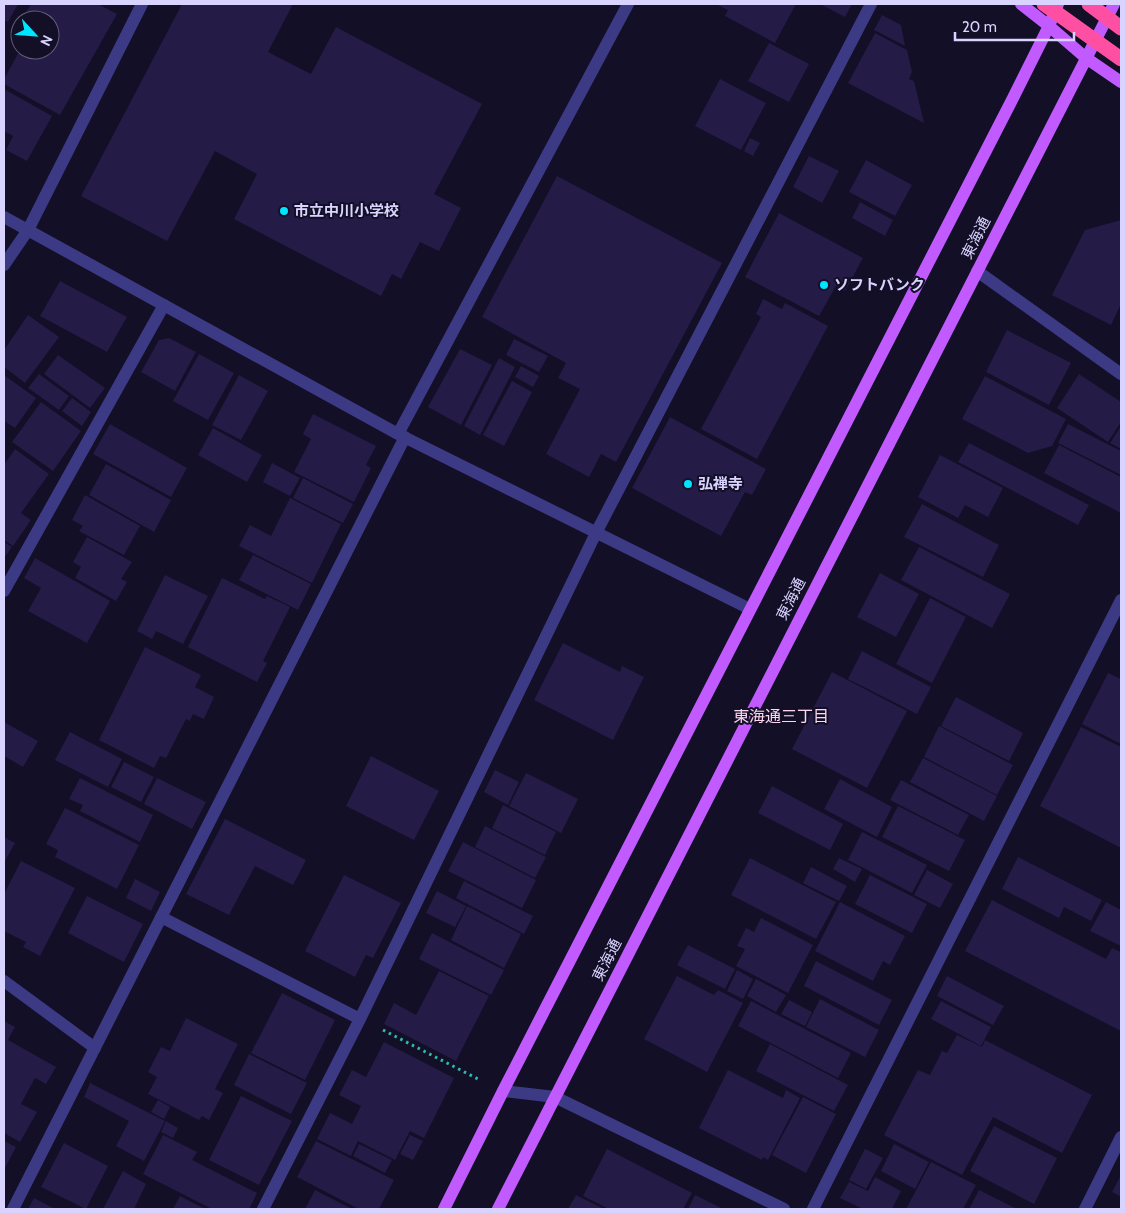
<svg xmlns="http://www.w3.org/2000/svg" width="1125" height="1213" font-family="Cabin,'Noto Sans JP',sans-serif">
<rect width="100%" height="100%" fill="#130f26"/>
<!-- building -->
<path fill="#241b47" d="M4 4H18L8 22 4 20Z
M31 4H98L117 14 60 115 4 84V79L20 50H50V20H22Z
M182 4H293L268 52 311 74 336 27 482 104 434 194 461 208 439 251 420 242 401 279 392 274 381 296 234 219 257 174 215 151 167 241 81 196Z
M716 4H796L775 43 725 16 728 10Z
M820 4H852L845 17Z
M882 15 901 25 905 46 874 30Z
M875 33 907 50 912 72 909 79 914 81 924 123 848 83Z
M769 43 809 64 789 102 748 81Z
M720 79 766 103 741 150 695 126Z
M4 89 52 116 27 161 6 150 13 136 4 131Z
M750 138 760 143 753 156 744 151Z
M809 156 839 171 822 203 793 187Z
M866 160 912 185 895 216 849 192Z
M557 176 722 263 616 462 601 454 589 477 546 454 580 389 558 378 566 363 482 317Z
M860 202 893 220 885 236 852 218Z
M779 213 863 258 845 291 836 286 819 316 745 277Z
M1121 220V304L1111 325 1052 295 1085 230Z
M60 281 127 317 107 352 40 316Z
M763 299 782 309 785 303 828 326 757 459 701 429 761 317 756 314Z
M28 315 59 337 25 383 4 367V350Z
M1007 330 1071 363 1049 405 986 372Z
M169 338 196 352 175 391 141 372 159 340Z
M514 339 548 356 539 372 506 355Z
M460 349 492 365 461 425 428 407Z
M199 354 234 373 208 420 173 401Z
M58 355 105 388 90 408 44 374Z
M499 358 515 367 480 435 464 426Z
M521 366 539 376 533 387 515 377Z
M39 374 69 396 59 410 28 388Z
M1079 374 1121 402V422L1108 442 1057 408Z
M4 375 36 398 15 428 4 421Z
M239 375 268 391 241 440 212 425Z
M985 376 1066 419 1052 446 1028 453 962 419Z
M512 381 532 392 504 446 483 435Z
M72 398 91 412 82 426 62 411Z
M41 402 81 431 53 471 12 442Z
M313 414 376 446 366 465 371 468 354 502 294 472 311 439 303 434Z
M670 417 766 469 752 495 745 492 721 536 632 488Z
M110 424 187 468 171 497 93 454Z
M1068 424 1121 451V475L1058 443Z
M1121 426V449L1110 443Z
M213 428 262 455 247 482 198 455Z
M969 443 1089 505 1078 525 958 462Z
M1059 445 1121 477V513L1044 473Z
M15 449 49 474 21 513 31 520 13 546 4 540V465Z
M940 455 1003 488 988 517 965 505 958 518 918 497Z
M272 463 300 478 290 496 263 482Z
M106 464 171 500 154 532 89 495Z
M303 478 353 504 343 523 293 498Z
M85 495 140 526 124 555 79 531 83 526 72 520Z
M290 498 341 524 312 583 239 546 250 525 271 536Z
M922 504 999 545 983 577 904 537Z
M87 537 132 562 121 579 127 582 116 601 75 578 81 567 73 562Z
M4 542 12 547 4 558Z
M919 547 1010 594 992 628 901 580Z
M253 555 311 584 298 610 239 580Z
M35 558 110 601 87 643 28 611 41 588 24 578Z
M880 573 919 594 896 637 857 617Z
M165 575 208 596 183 644 156 631 152 639 137 631Z
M222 578 265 599 267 596 290 607 263 661 267 663 257 682 188 647Z
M930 598 966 617 932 683 896 664Z
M563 643 620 672 622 666 644 677 613 740 534 700Z
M145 647 201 675 195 687 214 697 204 719 193 714 190 721 186 719 166 758 160 756 154 768 99 740Z
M862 651 931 687 917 714 848 679Z
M832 672 907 711 867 788 792 749Z
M1108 673 1121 679V744L1082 724Z
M956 697 1023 733 1009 761 941 726Z
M4 722 38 741 23 767 4 756Z
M939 726 1013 765 997 795 924 757Z
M1081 727 1121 747V848L1040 806Z
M70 732 122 759 108 787 55 760Z
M371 756 439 791 414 840 346 806Z
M923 758 997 796 984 821 910 782Z
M124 762 154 777 141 802 111 787Z
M495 770 519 782 508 805 484 792Z
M526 773 578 799 561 833 509 806Z
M80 778 153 815 140 842 80 811 83 805 69 799Z
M157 778 206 802 192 829 144 804Z
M840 779 892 807 877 837 824 809Z
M901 780 969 815 958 835 890 800Z
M772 786 843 824 830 850 758 813Z
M503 805 556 832 545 855 492 828Z
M898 806 965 840 949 871 882 837Z
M65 808 139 845 117 889 55 857 58 850 46 844Z
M225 819 306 860 293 885 255 866 229 915 186 894Z
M485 826 546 857 535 878 475 847Z
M862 832 927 865 912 893 848 860Z
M4 837 15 843 4 863Z
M463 842 536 880 522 908 448 871Z
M1018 857 1102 900 1091 921 1064 907 1059 918 1002 889Z
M750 858 836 902 816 939 731 895Z
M839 858 862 869 855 882 833 869Z
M21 861 75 888 40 956 23 947 26 942 4 931V894Z
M811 867 847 886 839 901 803 883Z
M927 870 953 884 940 908 914 895Z
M344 875 401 903 373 958 366 955 355 977 305 951Z
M870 875 927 904 912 933 855 904Z
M135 879 160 892 151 911 126 898Z
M464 881 533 916 524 934 456 898Z
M437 891 466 906 455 927 426 913Z
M87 896 143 924 124 962 68 933Z
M992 900 1106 959 1112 948 1121 952V1031L965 951Z
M840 902 905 936 890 965 883 961 873 981 815 951Z
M1106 902 1121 910V946L1090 931Z
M467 906 521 934 504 968 451 940Z
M761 918 813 945 788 993 736 966 745 949 737 946 746 928 754 932Z
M432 933 504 970 491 995 419 959Z
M688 945 735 969 725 989 677 965Z
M816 961 892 1000 879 1025 804 986Z
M737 970 753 979 743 999 727 991Z
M439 971 489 996 456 1061 384 1024 394 1003 416 1015Z
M677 976 714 995 718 990 743 1003 707 1072 644 1039Z
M947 976 1004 1006 993 1025 937 996Z
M756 979 786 995 776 1012 747 996Z
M282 993 335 1020 305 1080 251 1053Z
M820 999 879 1030 865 1057 806 1027Z
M789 1000 812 1012 805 1026 781 1014Z
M751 1001 851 1053 838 1078 738 1026Z
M941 1001 991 1027 981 1046 931 1019Z
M186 1018 238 1044 215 1089 223 1093 209 1120 202 1116 199 1120 148 1094 157 1077 148 1072 161 1047 170 1051Z
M4 1021 15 1027 8 1040 56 1067 46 1084 35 1078 21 1104 37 1112 20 1142 4 1133Z
M957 1035 982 1047 985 1040 1092 1095 1062 1153 993 1117 962 1175 884 1135 918 1070 930 1075 942 1051 947 1053Z
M384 1042 454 1078 424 1138 410 1131 395 1160 358 1141 351 1156 317 1139 330 1113 352 1124 361 1106 339 1095 352 1070 366 1077Z
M770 1044 848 1085 834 1111 756 1071Z
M249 1054 307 1083 291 1114 234 1085Z
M728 1070 783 1098 786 1090 800 1098 768 1160 763 1157 762 1160 699 1128Z
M90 1083 165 1121 144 1161 116 1146 129 1121 84 1097Z
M241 1096 292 1121 259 1185 209 1160Z
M803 1097 836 1114 806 1173 772 1155Z
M158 1100 170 1107 164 1119 151 1112Z
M166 1121 178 1128 173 1138 161 1132Z
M994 1126 1057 1158 1034 1204 970 1171Z
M163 1135 197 1152 192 1160 257 1193 249 1209H212L143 1174Z
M410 1135 423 1141 413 1160 400 1154Z
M4 1141 16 1147 4 1170Z
M316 1141 394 1180 379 1209H359L297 1177Z
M64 1143 108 1166 86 1209 41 1187Z
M359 1144 392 1160 385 1173 353 1156Z
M894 1144 929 1162 915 1189 881 1171Z
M607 1149 692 1193 683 1209H609L583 1196Z
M865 1149 883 1158 866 1189 849 1180Z
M931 1162 976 1185 963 1209H906Z
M123 1171 146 1184 134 1209H103Z
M1121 1175V1197L1112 1192Z
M875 1177 901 1191 892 1209H863L840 1198 849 1182 868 1191Z
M315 1190 352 1209H305Z
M979 1190 1017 1209H969Z
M576 1195 604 1209H568Z
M695 1195 723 1209H688Z
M180 1196 205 1209H173Z
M34 1198 55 1209H28Z"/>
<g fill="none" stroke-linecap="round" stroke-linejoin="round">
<!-- path -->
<path stroke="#2fb8b0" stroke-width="3" stroke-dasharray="2.5 4" stroke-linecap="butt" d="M383 1030 478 1079"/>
<!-- service -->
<path stroke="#3d3a85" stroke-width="12" d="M4 591 164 305
M161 917 360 1019
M13 1209 405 437
M263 1209 360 1019 596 533 871 4"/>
<!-- minor -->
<path stroke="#3d3a85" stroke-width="12" d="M4 217 398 434 750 609
M4 265 28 230 142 4
M977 271 1121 374
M398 434 628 4
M4 981 95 1048
M503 1091 555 1097 784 1209
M813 1209 1121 600
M1085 1209 1121 1137"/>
<!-- primary -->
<path stroke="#c25bff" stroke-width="12" d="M1021 4 1049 26 1086 58 1121 82
M444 1209 503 1091 1013 98 1049 26 1058 4
M498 1209 1114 4"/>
<!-- motorway-bridge -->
<path stroke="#ff4fa3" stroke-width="15" d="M1044 4 1121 59
M1089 4 1121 28"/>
</g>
<!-- markers -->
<g fill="#00e5ff" stroke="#130f26" stroke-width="2">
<circle cx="284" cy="211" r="5"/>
<circle cx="824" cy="285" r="5"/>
<circle cx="688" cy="484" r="5"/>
</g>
<g text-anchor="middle" stroke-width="4" stroke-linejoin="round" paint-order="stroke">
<!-- poi labels -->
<g font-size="15" font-weight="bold" fill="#d9d4ff" stroke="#130f26" text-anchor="start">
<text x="294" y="216">市立中川小学校</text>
<text x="834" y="290">ソフトバンク</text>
<text x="698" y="489">弘禅寺</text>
</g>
<!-- street labels -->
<g font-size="15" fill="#d9d4ff" stroke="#130f26">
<text transform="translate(976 238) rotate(-63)" y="5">東海通</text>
<text transform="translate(791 599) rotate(-63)" y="5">東海通</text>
<text transform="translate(607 960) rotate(-63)" y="5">東海通</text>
</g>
<!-- neighbourhood labels -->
<g font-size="16" fill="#ffd6f0" stroke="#130f26">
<text x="781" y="722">東海通三丁目</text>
</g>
</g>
<!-- border -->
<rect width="1125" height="1213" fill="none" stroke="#d9d4ff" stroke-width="10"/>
<!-- north arrow -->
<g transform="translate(35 35) rotate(116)"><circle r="24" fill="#130f26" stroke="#625e7d"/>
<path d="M0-4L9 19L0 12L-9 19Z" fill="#00e5ff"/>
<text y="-8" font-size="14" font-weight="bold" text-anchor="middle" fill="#d9d4ff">N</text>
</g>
<!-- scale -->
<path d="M955 32v8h119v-8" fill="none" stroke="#d9d4ff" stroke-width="2.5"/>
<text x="962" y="32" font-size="15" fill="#d9d4ff" stroke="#130f26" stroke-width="4" paint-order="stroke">20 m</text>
</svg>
